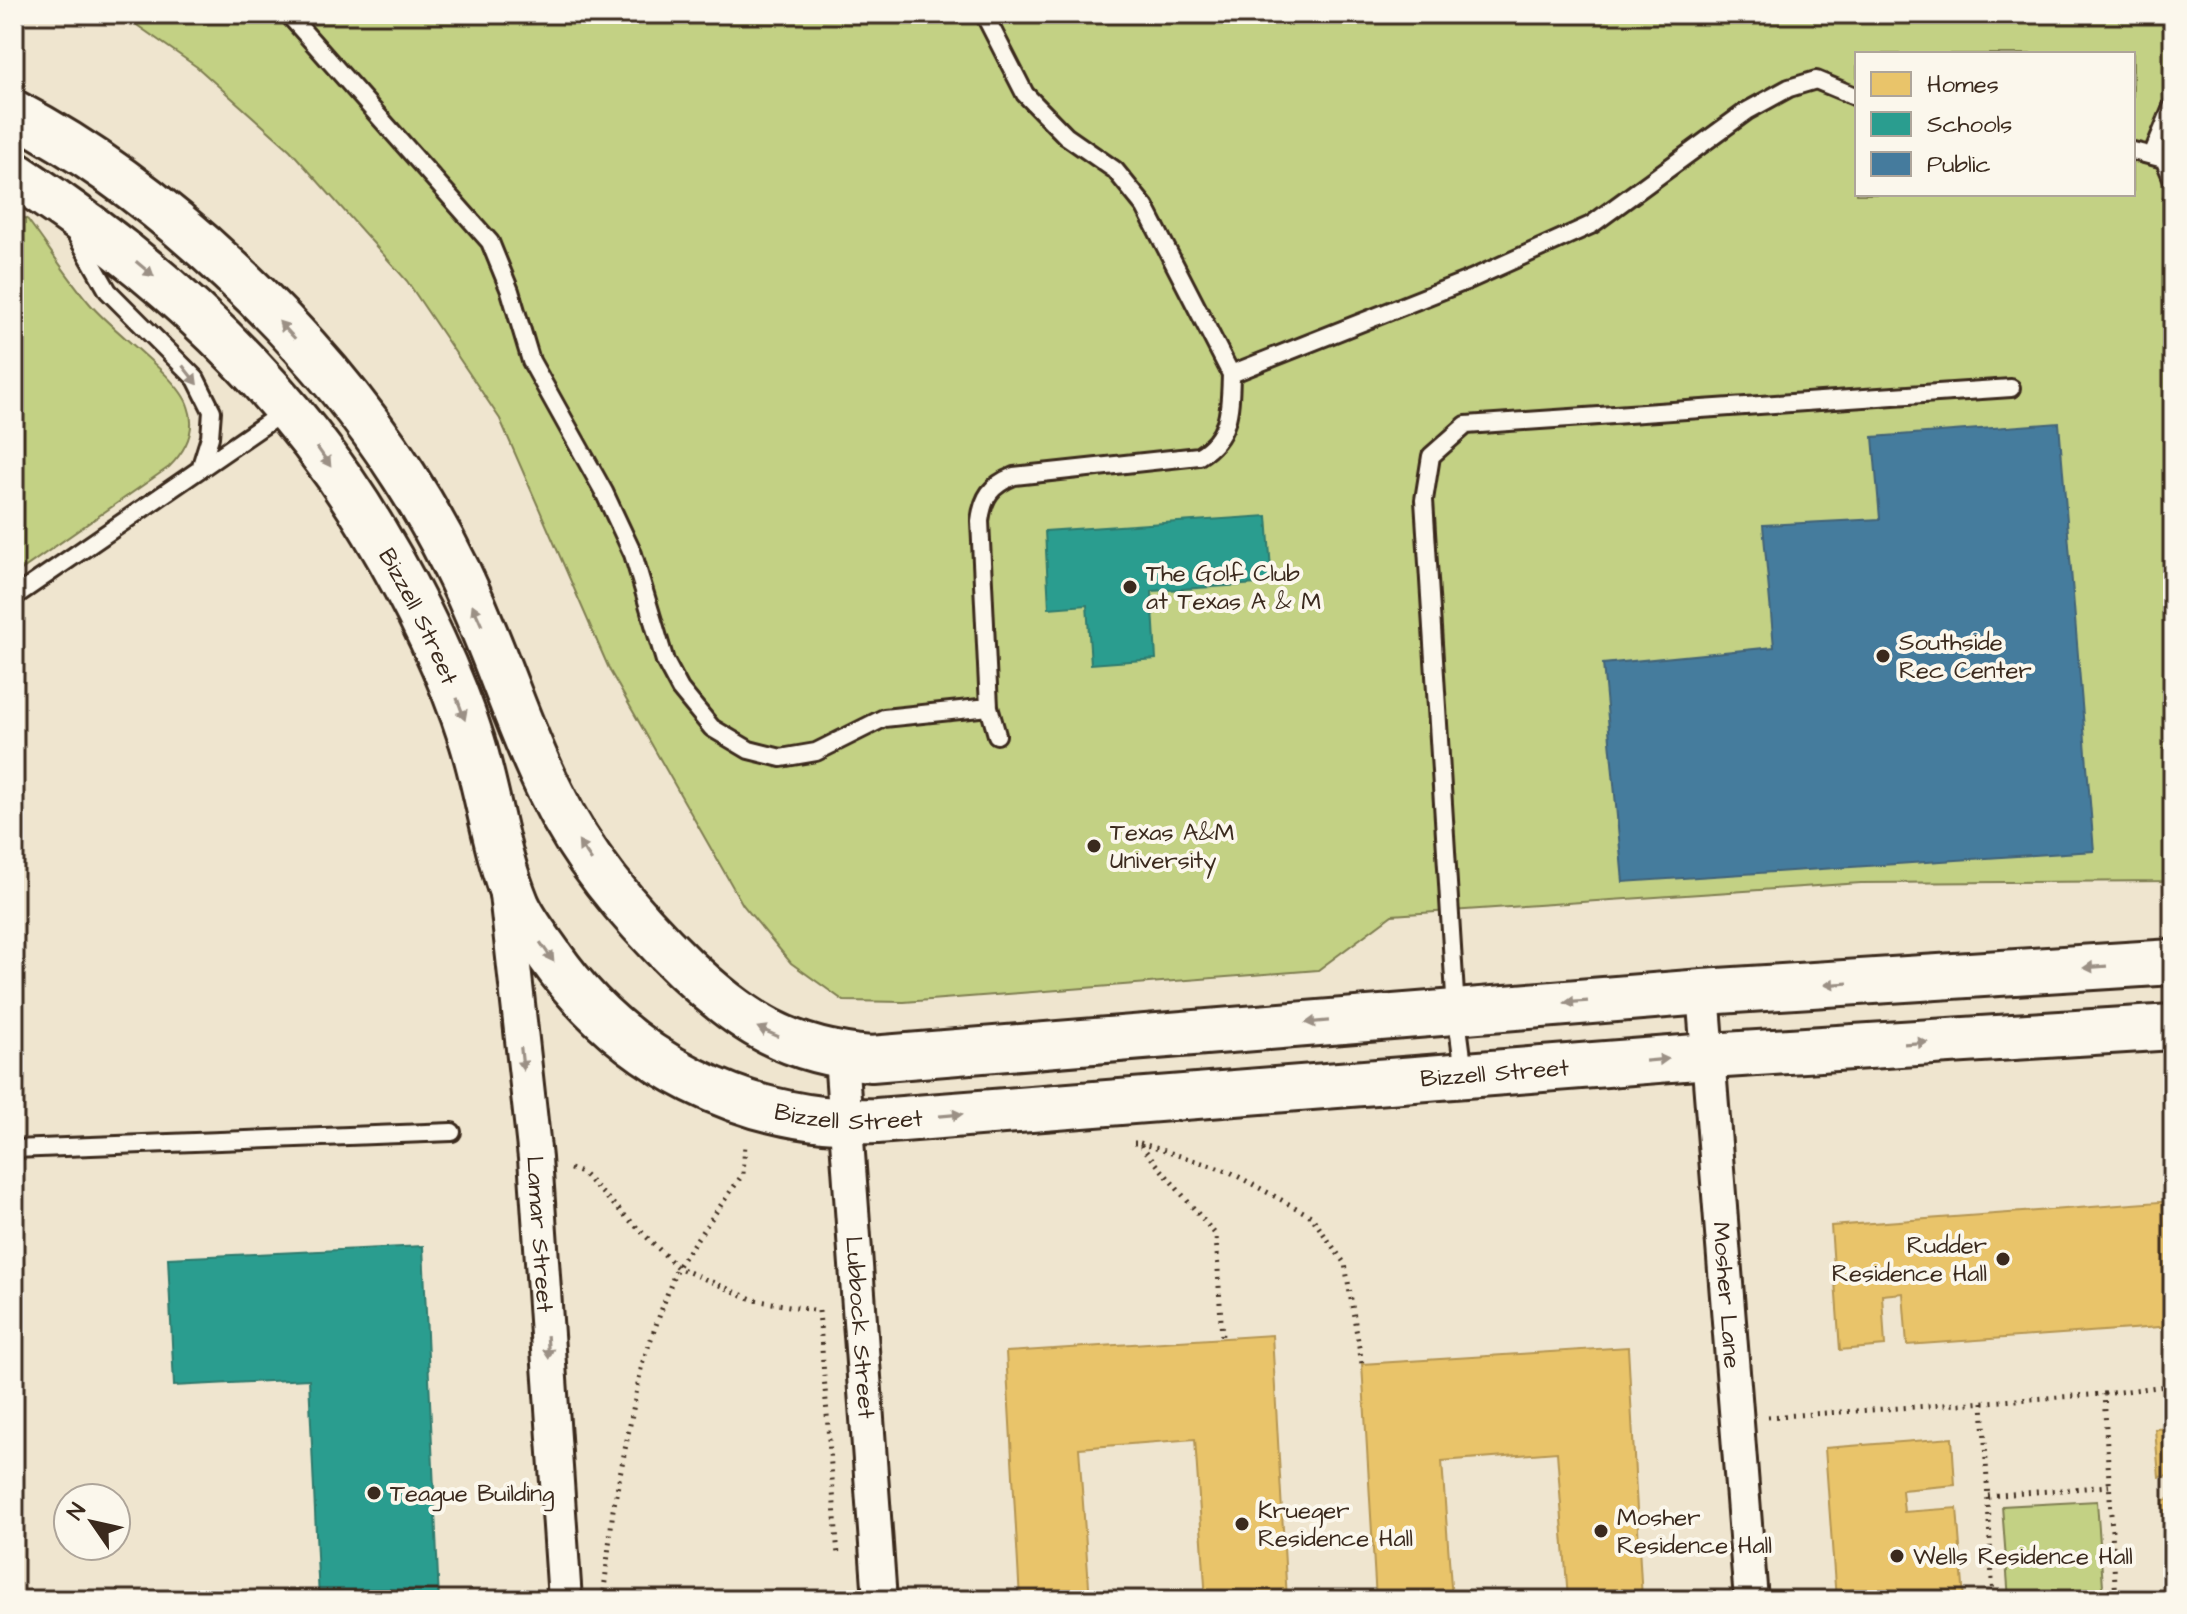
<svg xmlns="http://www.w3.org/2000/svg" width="2187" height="1614" font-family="'Architects Daughter',sans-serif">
<rect width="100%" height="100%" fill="#fbf7ec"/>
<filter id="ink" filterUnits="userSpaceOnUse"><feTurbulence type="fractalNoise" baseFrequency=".0125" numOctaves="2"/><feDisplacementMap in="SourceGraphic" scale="16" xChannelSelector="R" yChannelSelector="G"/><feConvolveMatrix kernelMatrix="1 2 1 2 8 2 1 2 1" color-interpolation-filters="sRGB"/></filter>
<g filter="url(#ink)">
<!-- built -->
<path fill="#efe5cf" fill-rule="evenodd" d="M14 14H2173V1600H14ZM1857 54H2133V194H1857ZM68 1498H116V1546H68Z"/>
<!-- green -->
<path fill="#c3d184" stroke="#7f7e51" stroke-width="2" fill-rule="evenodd" d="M121 14H2173V881L1861 883 1392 915 1318 970 904 1002 844 1001 791 963 743 905 610 671 500 419 407 281 290 150 197 67ZM1857 54H2133V194H1857Z
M14 211 28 220C49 248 68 278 90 304 114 333 178 376 188 406 197 430 186 450 169 467L14 575Z
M2097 1501 2104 1600H2009L2002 1506Z"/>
<!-- homes -->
<path fill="#e9c46a" stroke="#b59653" stroke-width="2" d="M2173 1201V1326L1907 1345 1903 1293 1882 1295 1885 1346 1840 1350 1831 1226Z
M1272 1335 1287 1600H1206L1195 1439 1079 1448 1090 1600H1020L1006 1352Z
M1628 1347 1642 1600H1568L1557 1452 1442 1461 1452 1600H1376L1362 1364Z
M2173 1428V1476L2159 1477 2155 1429Z
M1952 1438 1955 1485 1902 1490 1904 1512 1957 1508 1964 1600H1836L1825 1448Z
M2173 1499V1600H2170L2163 1500Z"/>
<!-- schools -->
<path fill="#2a9d8f" stroke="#2f7a6d" stroke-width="2" d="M1267 516 1272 583 1152 591 1156 659 1091 664 1087 605 1049 608 1045 531Z
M423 1246 439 1600H319L309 1379 174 1386 168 1258Z"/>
<!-- public -->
<path fill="#457b9d" stroke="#426377" stroke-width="2" d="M2059 423 2094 851 1623 882 1603 664 1774 647 1763 525 1880 519 1873 437Z"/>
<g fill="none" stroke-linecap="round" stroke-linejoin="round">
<!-- lane casing -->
<g stroke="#3b2a1e" stroke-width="22">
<path id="lane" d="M288 14 490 242 510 291 531 361 604 492 633 554 665 661 680 689 712 728 749 750 781 758 816 752 884 718 989 707 980 521C983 497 991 485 1014 476L1199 456C1231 437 1230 408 1231 374L1471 279 1591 225 1747 111 1789 88 1816 80 1857 97
M984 14 1025 94 1066 136 1115 170 1145 207 1231 374
M2133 151 2164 159 2173 180
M2153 153 2173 105
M2173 200V219
M75 233 108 291 196 379 212 411 210 437 200 469
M14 597 286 410
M989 707 997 735
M1464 1072 1456 1011 1424 500 1431 456 1466 425 2011 388
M14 1149 452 1132"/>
</g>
<!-- street casing -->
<g stroke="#3b2a1e" stroke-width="38">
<g id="street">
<path id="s1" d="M506 894 535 1158 565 1600"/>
<path id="s2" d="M1703 992 1751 1600"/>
<path id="s3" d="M841 1056 880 1600"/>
</g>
</g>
<!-- secondary casing -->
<g stroke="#3b2a1e" stroke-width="50">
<g id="secondary">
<path d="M14 113C159 188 317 339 404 476 437 527 464 580 486 636 508 689 526 744 552 795 584 861 633 918 685 968 743 1023 789 1052 871 1059L1703 992 2173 962"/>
<path id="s4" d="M14 174C157 267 286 383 374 531 413 596 449 668 472 741 489 795 495 852 517 905 525 923 539 940 550 956 625 1063 746 1125 877 1121L1709 1056 2173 1027"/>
</g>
</g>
<!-- path -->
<path stroke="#3b2a1e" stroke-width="5" stroke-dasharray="2 6" stroke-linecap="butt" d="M1134 1143H1139L1216 1235 1222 1338
M1140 1143 1230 1172 1311 1216 1345 1264 1362 1364
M570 1169 582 1173 677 1267 754 1300 819 1311 838 1556
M2104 1394 2173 1385
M1983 1402 1993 1600
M1768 1417 2104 1394 2116 1600
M1988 1496 2109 1486
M603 1599 613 1510 642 1364 677 1267 743 1174 745 1144"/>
<!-- lane -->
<use href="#lane" stroke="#fbf7ec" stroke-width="16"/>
<!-- street -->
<use href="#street" stroke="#fbf7ec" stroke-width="32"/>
<!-- secondary -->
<use href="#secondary" stroke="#fbf7ec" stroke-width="44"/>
</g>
<!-- one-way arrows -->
<defs><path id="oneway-solid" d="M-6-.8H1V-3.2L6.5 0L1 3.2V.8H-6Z" transform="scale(2)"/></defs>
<g fill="#9b9085">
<use href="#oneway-solid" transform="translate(145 269) rotate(40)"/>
<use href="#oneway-solid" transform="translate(287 330) rotate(-133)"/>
<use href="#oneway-solid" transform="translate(190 375) rotate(52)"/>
<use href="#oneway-solid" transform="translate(324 457) rotate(55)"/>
<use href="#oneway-solid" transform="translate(477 615) rotate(-114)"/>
<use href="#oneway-solid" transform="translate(461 709) rotate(70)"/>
<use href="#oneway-solid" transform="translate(585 851) rotate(-124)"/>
<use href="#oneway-solid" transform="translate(547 952) rotate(55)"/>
<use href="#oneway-solid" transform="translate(2095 967) rotate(176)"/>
<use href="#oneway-solid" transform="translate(1836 984) rotate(176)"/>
<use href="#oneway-solid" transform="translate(1576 1002) rotate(176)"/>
<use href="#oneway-solid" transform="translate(1317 1022) rotate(175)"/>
<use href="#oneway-solid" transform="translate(768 1032) rotate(-156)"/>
<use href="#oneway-solid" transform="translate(1916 1043) rotate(-4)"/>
<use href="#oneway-solid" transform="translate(522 1059) rotate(84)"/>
<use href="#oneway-solid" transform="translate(1657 1060) rotate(-5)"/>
<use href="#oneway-solid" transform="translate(951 1115) rotate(-5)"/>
<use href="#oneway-solid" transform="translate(548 1347) rotate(86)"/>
</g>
</g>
<!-- markers -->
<g fill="#3b2a1e" stroke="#fbf7ec" stroke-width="3">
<circle cx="1130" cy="587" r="8"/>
<circle cx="1883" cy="656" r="8"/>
<circle cx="1094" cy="846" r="8"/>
<circle cx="2003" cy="1259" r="8"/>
<circle cx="374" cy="1493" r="8"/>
<circle cx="1242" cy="1524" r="8"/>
<circle cx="1601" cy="1531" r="8"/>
<circle cx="1897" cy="1556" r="8"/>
</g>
<g text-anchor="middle" stroke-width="8" stroke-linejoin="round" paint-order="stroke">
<!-- poi labels -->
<g font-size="24" fill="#3b2a1e" stroke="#fbf7ec" text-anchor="start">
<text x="1146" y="581">The Golf Club<tspan x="1146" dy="28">at Texas A &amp; M</tspan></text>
<text x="1899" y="650">Southside<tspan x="1899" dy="28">Rec Center</tspan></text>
<text x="1110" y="840">Texas A&amp;M<tspan x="1110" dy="28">University</tspan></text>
<text x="1987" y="1253" text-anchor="end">Rudder<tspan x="1987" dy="28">Residence Hall</tspan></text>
<text x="390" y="1501">Teague Building</text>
<text x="1258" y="1518">Krueger<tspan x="1258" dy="28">Residence Hall</tspan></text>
<text x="1617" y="1525">Mosher<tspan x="1617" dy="28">Residence Hall</tspan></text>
<text x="1913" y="1564">Wells Residence Hall</text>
</g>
<!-- street labels -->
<g font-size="24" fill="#3b2a1e" stroke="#fbf7ec">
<text dy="8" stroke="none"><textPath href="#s4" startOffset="608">Bizzell Street</textPath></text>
<text dy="8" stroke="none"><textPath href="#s4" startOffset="1976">Bizzell Street</textPath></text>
<text dy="8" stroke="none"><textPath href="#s4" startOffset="1328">Bizzell Street</textPath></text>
<text dy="8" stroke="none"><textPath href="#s1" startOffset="342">Lamar Street</textPath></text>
<text dy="8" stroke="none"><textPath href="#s2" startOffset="304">Mosher Lane</textPath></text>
<text dy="8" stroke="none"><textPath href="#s3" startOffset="272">Lubbock Street</textPath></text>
</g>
</g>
<!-- margin -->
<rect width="2187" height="1614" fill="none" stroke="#fbf7ec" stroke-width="48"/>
<rect x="24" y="24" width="2139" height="1566" fill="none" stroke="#3b2a1e" stroke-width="3" filter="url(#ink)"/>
<!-- legend -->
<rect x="1855" y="52" width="280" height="144" fill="#fbf7ec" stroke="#aea59a" stroke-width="2"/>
<rect x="1871" y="72" width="40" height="24" fill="#e9c46a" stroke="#aea59a" stroke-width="2"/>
<text x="1927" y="92" font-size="24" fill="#3b2a1e">Homes</text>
<rect x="1871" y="112" width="40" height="24" fill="#2a9d8f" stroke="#aea59a" stroke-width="2"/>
<text x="1927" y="132" font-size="24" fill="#3b2a1e">Schools</text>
<rect x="1871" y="152" width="40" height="24" fill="#457b9d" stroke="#aea59a" stroke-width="2"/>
<text x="1927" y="172" font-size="24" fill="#3b2a1e">Public</text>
<!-- north arrow -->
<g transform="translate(92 1522) rotate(304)"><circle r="38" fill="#fbf7ec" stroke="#aea59a" stroke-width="2"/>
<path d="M0-6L14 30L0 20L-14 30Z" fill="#3b2a1e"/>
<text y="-12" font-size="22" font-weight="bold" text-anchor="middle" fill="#3b2a1e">N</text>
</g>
</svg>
